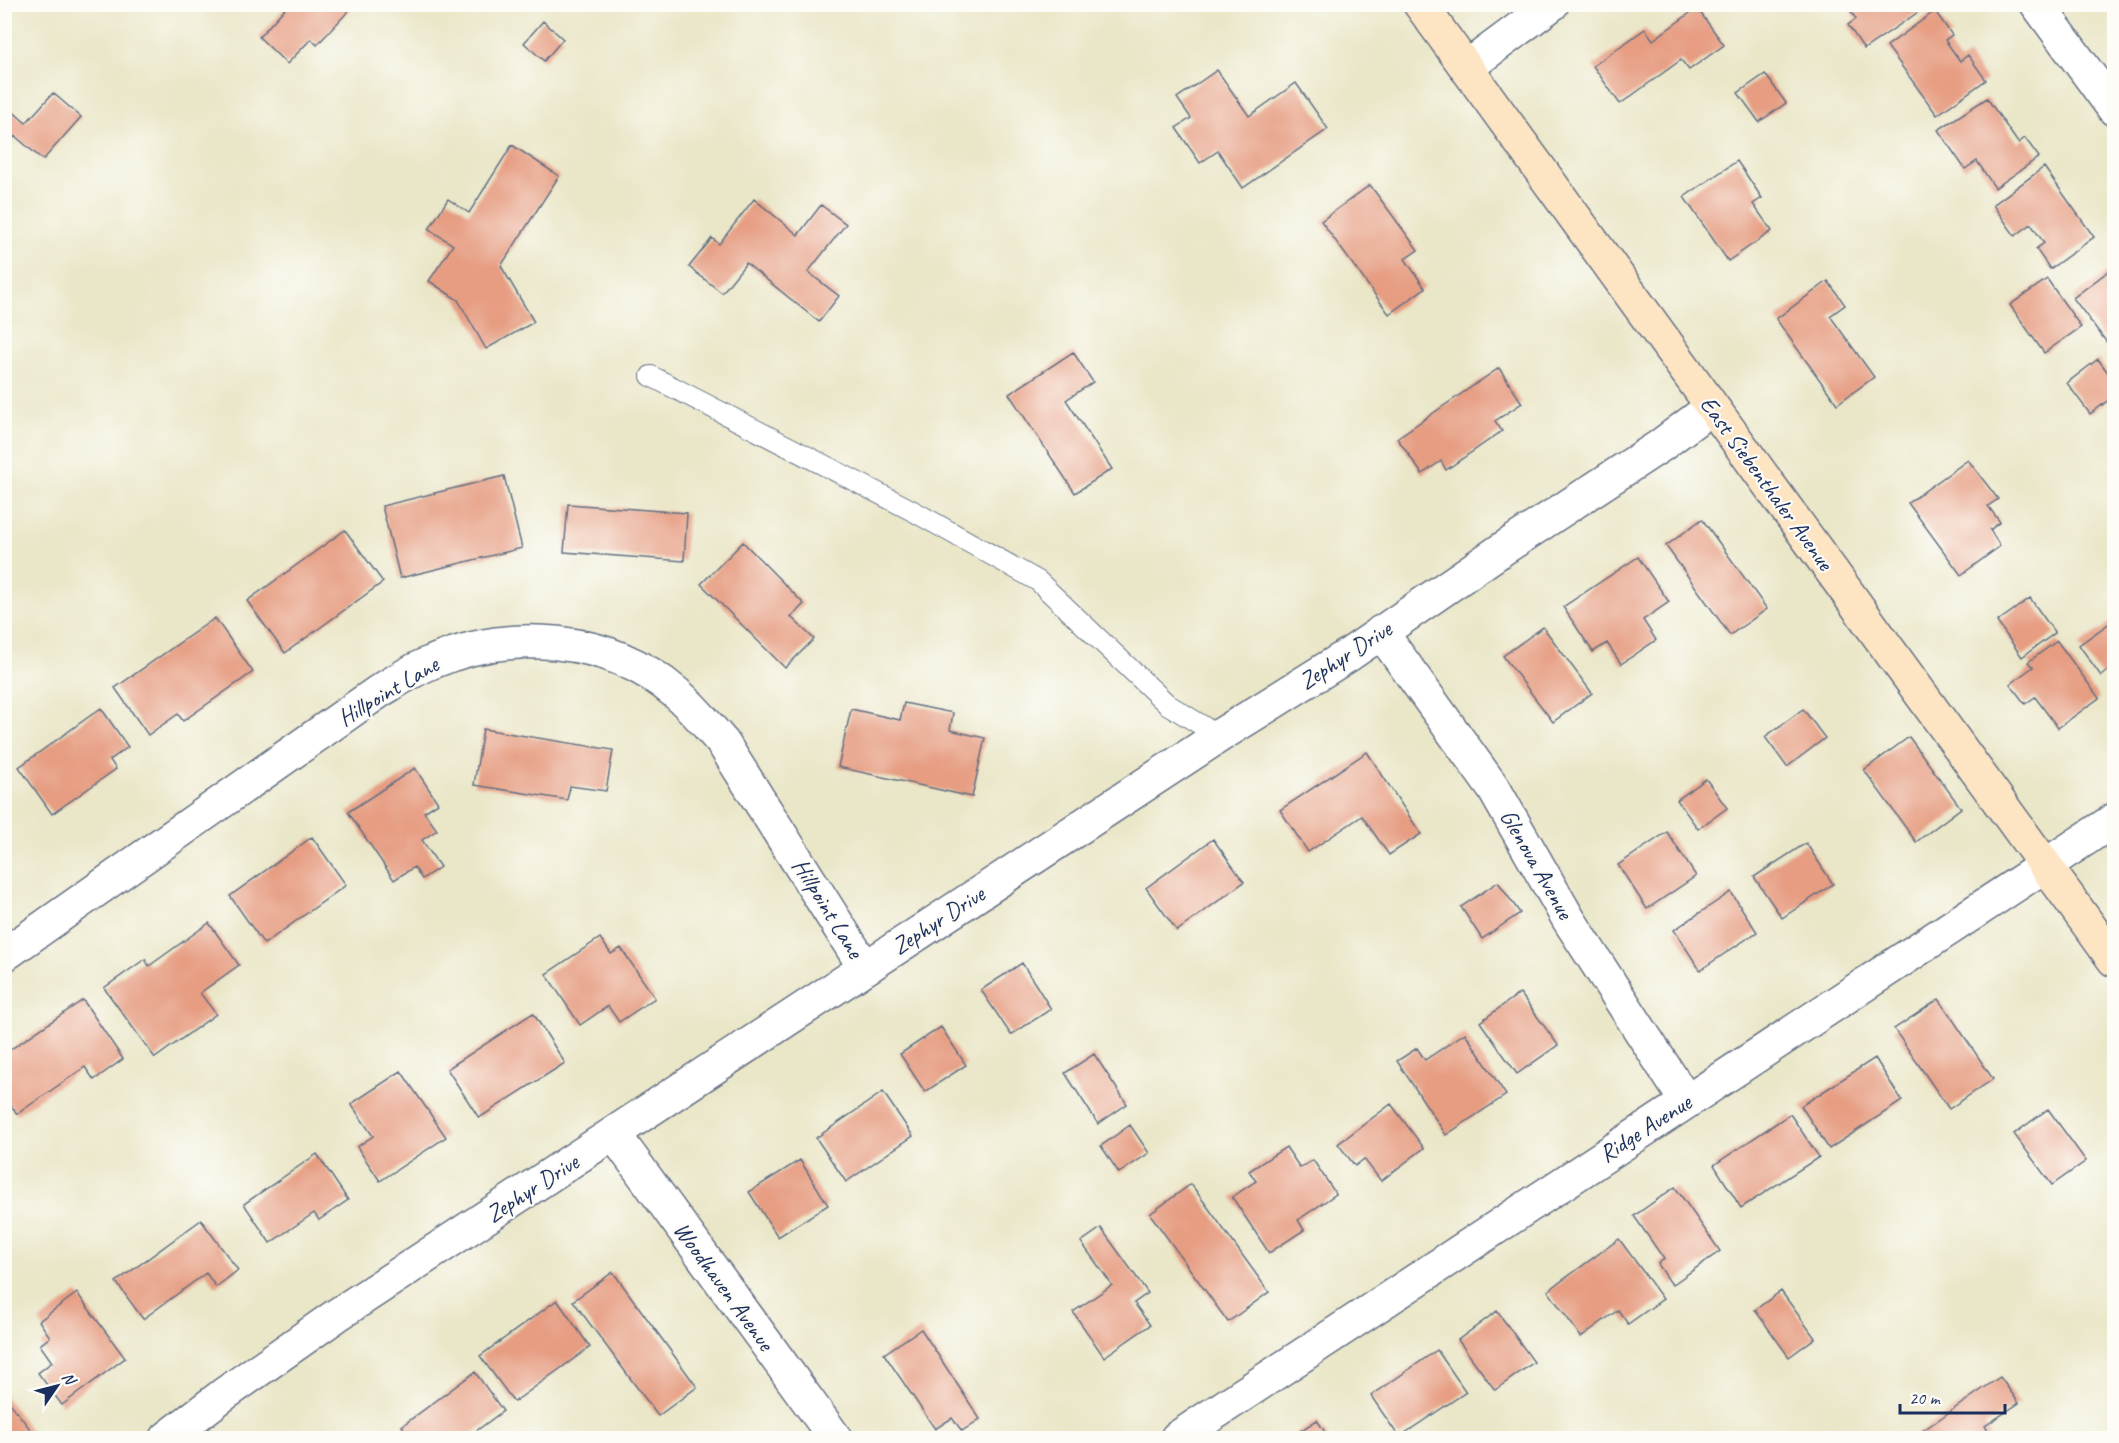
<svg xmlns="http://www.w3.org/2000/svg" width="2119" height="1443" font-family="Caveat,sans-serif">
<rect width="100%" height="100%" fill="#fdfcf7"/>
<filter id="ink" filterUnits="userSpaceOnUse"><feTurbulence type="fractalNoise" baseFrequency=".0167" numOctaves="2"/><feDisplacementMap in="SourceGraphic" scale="12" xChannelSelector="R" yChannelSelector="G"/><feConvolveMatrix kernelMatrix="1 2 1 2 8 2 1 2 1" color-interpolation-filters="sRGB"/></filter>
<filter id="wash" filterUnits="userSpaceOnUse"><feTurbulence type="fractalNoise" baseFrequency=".008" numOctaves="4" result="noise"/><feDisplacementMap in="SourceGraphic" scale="24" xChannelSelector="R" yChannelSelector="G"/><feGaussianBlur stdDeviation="1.35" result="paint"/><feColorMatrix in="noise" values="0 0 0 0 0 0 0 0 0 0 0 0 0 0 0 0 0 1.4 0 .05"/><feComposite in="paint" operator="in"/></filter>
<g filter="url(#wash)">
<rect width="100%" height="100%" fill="#eae6c8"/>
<g id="blocks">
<!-- building -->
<path fill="#e69d82" d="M289 4H355L317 45 311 39 287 64 259 37Z
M1846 4H1930L1864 49 1848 25 1856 19Z
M1697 8 1724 45 1689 70 1681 60 1620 104 1593 66 1645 29 1653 40Z
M1935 11 1952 35 1945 40 1960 61 1968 55 1986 80 1937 115 1887 46Z
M543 21 563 39 544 61 524 43Z
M1217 70 1249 116 1296 83 1328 129 1243 188 1218 151 1200 163 1176 128 1191 118 1177 98Z
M1765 74 1786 103 1759 122 1738 93Z
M53 93 81 117 43 160 15 136 11 141 4 135V104L26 123Z
M1987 98 2018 143 2025 138 2039 157 1995 188 1977 161 1965 169 1938 130Z
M512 145 559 176 501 266 534 322 486 349 458 300 429 281 453 245 429 229 448 199 469 213Z
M1737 161 1762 198 1753 204 1772 231 1728 261 1684 197Z
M2044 167 2094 237 2050 269 2036 249 2044 243 2031 224 2015 236 1993 205Z
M1370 185 1418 250 1405 259 1425 288 1389 314 1321 221Z
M754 199 798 235 821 205 846 224 808 272 839 296 819 322 746 263 722 293 689 267 712 238 719 244Z
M2114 267V339L2108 344 2073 298Z
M2047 279 2081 327 2044 353 2010 305Z
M1828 281 1845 305 1830 316 1874 377 1837 404 1776 319Z
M1073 352 1093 382 1066 400 1112 469 1075 493 1009 394Z
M2098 359 2114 381V405L2110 399 2090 414 2067 383Z
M1499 368 1522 403 1495 421 1502 431 1446 470 1441 461 1422 474 1397 438Z
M1968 460 1998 499 1988 506 2000 522 1990 530 2000 546 1961 575 1908 503Z
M504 476 522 548 400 578 382 506Z
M568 504 687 513 684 561 564 552Z
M1702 519 1767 609 1730 635 1666 546Z
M345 530 383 582 285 653 247 601Z
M743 542 804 604 791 617 814 639 785 668 701 584Z
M1638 557 1669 602 1643 620 1656 640 1621 664 1607 643 1593 652 1563 607Z
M2030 598 2055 633 2022 657 1997 622Z
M215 618 253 672 183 721 178 714 148 735 115 688Z
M2114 620V666L2101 676 2079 645Z
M1543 627 1592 693 1553 722 1503 656Z
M2057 641 2099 698 2058 728 2035 697 2025 704 2010 684 2033 667 2028 662Z
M904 703 953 713 950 730 985 738 972 797 838 767 851 709 900 720Z
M101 708 128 747 110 760 116 769 52 814 19 767Z
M1803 709 1825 738 1787 767 1765 737Z
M483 729 613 750 606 791 570 786 567 800 474 785Z
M1909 737 1961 808 1916 842 1864 770Z
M1367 752 1421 834 1389 855 1362 816 1308 852 1280 810Z
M415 768 438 803 424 812 437 830 422 840 440 867 422 879 414 867 394 880 348 812Z
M1706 779 1727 808 1698 829 1677 800Z
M1667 832 1696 876 1647 909 1618 865Z
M312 837 346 885 264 944 230 896Z
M1213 839 1244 882 1177 931 1146 888Z
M1806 843 1833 884 1782 918 1754 877Z
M1498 882 1520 913 1482 939 1461 907Z
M1731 892 1757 932 1700 970 1674 930Z
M209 923 239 965 200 993 216 1014 155 1058 104 988 145 959 149 966Z
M600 938 611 954 621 948 655 998 619 1022 608 1006 580 1025 546 974Z
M1022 963 1051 1009 1011 1035 981 990Z
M1520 993 1558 1045 1517 1074 1480 1022Z
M1939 999 1993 1079 1949 1109 1894 1029Z
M83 1000 123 1059 94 1080 85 1067 17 1114 4 1096V1054Z
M533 1013 565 1063 479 1118 447 1069Z
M941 1027 966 1065 925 1092 900 1054Z
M1465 1033 1506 1095 1446 1135 1397 1061 1417 1048 1425 1060Z
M1094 1054 1127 1104 1098 1124 1065 1073Z
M1875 1058 1902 1101 1829 1149 1801 1106Z
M401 1071 446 1137 380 1181 357 1147 373 1136 351 1104Z
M883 1092 913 1136 846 1182 816 1138Z
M1391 1104 1424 1148 1381 1181 1364 1159 1355 1166 1338 1144Z
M2048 1109 2086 1161 2052 1185 2014 1134Z
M1790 1114 1819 1157 1741 1208 1714 1165Z
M1130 1125 1149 1153 1119 1173 1101 1146Z
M1286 1147 1300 1168 1313 1160 1336 1194 1298 1220 1304 1230 1269 1253 1232 1197 1256 1181 1249 1171Z
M317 1154 348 1200 319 1220 314 1213 270 1243 244 1204Z
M800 1160 828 1205 778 1237 749 1192Z
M1191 1184 1269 1292 1228 1322 1150 1214Z
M1675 1187 1720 1251 1672 1285 1658 1264 1664 1259 1634 1216Z
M201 1220 238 1270 216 1287 206 1273 143 1319 116 1282Z
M1101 1228 1148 1293 1134 1303 1150 1325 1104 1357 1073 1312 1112 1285 1081 1242Z
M1619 1239 1663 1299 1628 1324 1618 1310 1581 1337 1548 1291Z
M613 1272 697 1387 658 1416 573 1301Z
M1781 1291 1815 1338 1789 1357 1755 1310Z
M77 1293 125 1358 62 1405 38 1373 52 1362 40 1345 50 1337 39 1321Z
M557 1300 590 1347 514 1402 480 1356Z
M1497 1311 1534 1362 1495 1390 1458 1340Z
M921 1329 980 1419 962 1431 952 1418 935 1429 884 1354Z
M1437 1350 1466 1392 1399 1437 1371 1396Z
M475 1372 503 1411 472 1434 476 1438H411L402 1426Z
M2000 1377 2019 1403 1985 1426 1991 1436 1987 1438H1917L1915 1436Z
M4 1395 33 1433 26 1438H4Z
M1317 1420 1329 1438H1289Z
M383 1432 387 1438H374Z"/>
</g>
</g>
<g filter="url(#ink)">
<use href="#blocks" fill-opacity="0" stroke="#636f83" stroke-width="1.5"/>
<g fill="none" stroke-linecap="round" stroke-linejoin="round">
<!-- lane casing -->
<g stroke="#636f83" stroke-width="22">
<path id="lane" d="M651 376 913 511 1038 581 1167 704 1219 736"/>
</g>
<!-- street casing -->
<g stroke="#636f83" stroke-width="36">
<path id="street" d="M2037 4 2114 109
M1466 68 1552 4
M1381 632 1494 789 1569 920 1686 1101
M4 955 378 692C395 682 412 670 430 663 510 628 609 635 676 693 694 708 708 726 723 743L865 968
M614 1134 835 1438
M167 1438 223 1395 337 1315 1219 736 1350 654 1504 548 1660 446 1712 407
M1177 1438 2114 820"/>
</g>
<!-- secondary casing -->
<g stroke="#636f83" stroke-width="36">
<path id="secondary" d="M1420 4 2114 960"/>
</g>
<!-- lane -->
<use href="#lane" stroke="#fff" stroke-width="20"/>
<!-- street -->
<use href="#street" stroke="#fff" stroke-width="33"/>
<!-- secondary -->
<use href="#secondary" stroke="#fde5c4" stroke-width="33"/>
</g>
</g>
<g text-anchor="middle" stroke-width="4.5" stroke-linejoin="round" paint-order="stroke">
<!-- street labels -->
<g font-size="24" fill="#1b2f5e" stroke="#fdfcf7">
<text transform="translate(1767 483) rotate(54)" y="8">East Siebenthaler Avenue</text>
<text transform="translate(1345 655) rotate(-33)" y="8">Zephyr Drive</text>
<text transform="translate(388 691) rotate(-31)" y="8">Hillpoint Lane</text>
<text transform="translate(1537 864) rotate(60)" y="8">Glenova Avenue</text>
<text transform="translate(828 908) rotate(58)" y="8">Hillpoint Lane</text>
<text transform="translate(938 920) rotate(-33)" y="8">Zephyr Drive</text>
<text transform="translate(1645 1128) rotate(-33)" y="8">Ridge Avenue</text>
<text transform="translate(532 1188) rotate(-33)" y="8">Zephyr Drive</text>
<text transform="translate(724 1286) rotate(54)" y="8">Woodhaven Avenue</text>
</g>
</g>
<!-- margin -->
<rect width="2119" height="1443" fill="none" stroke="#fdfcf7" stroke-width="24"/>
<!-- north arrow -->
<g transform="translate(57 1386) rotate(55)" stroke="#fdfcf7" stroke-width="4.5" paint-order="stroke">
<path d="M0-4.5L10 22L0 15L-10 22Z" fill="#1b2f5e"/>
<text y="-9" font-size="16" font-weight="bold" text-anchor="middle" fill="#1b2f5e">N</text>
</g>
<!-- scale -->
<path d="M1900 1404v9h105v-9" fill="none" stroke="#1b2f5e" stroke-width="3"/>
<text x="1909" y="1404" font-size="18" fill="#1b2f5e" stroke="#fdfcf7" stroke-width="4.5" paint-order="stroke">20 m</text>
</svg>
